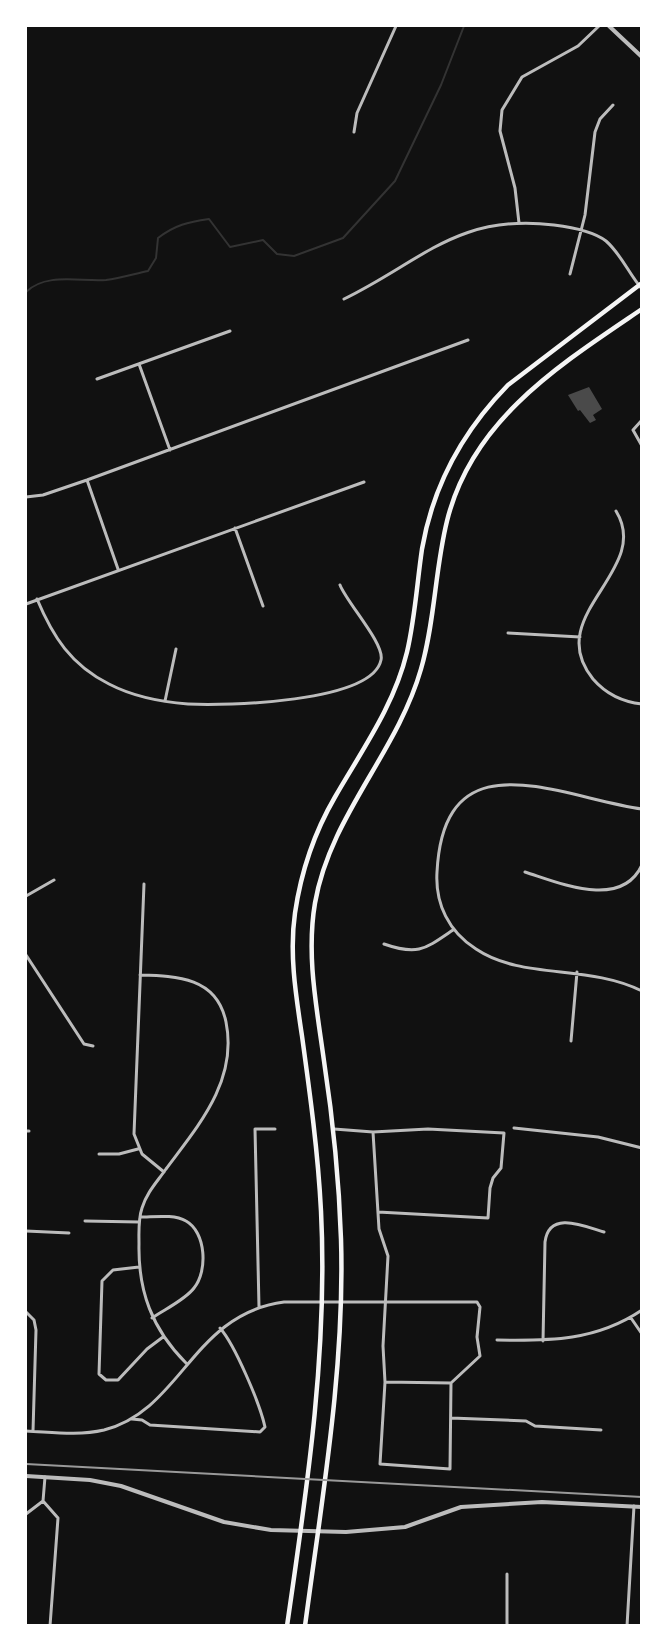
<svg xmlns="http://www.w3.org/2000/svg" width="667" height="1651" font-family="'Public Sans',sans-serif">
<rect width="100%" height="100%" fill="#111"/>
<g fill="none" stroke-linecap="round" stroke-linejoin="round">
<!-- stream -->
<path stroke="#333" stroke-width="2" d="M26 292C46 272 81 282 106 280 120 278 134 274 148 271L156 258 158 238C175 225 188 222 209 219L230 247 263 240 277 254 294 256 343 238 395 181 441 85 464 26"/>
</g>
<!-- building -->
<path fill="#4a4a4a" d="M589 387 602 409 593 415 596 420 590 423 580 410 578 411 568 395Z"/>
<g fill="none" stroke-linecap="round" stroke-linejoin="round">
<!-- minor -->
<path stroke="#bcbcbc" stroke-width="3" d="M354 132 357 113 396 26
M519 223 515 188 500 131 502 110 522 77 578 46 599 26
M570 274 585 215 595 132 600 119 613 105
M344 299C422 261 458 213 554 225 570 227 593 231 606 241 621 254 629 274 642 289
M139 364 170 450
M97 379 230 331
M642 420 633 430 642 446
M87 480 118 569
M26 497 43 495 87 480 468 340
M616 511C653 571 541 615 593 679 606 694 623 702 642 704
M235 528 263 606
M37 599C53 637 71 665 109 684 132 696 162 702 188 704 224 706 372 703 381 660 385 644 347 603 340 585
M26 604 364 482
M508 633 580 637
M165 701 176 649
M642 809C558 797 444 735 437 872 435 904 449 932 476 949 522 980 588 964 642 991
M525 872C560 883 621 910 642 865
M144 884 134 1134 142 1154 164 1172
M26 896 54 880
M384 944C418 956 425 949 453 930
M26 955 84 1044 93 1046
M140 975C177 976 217 977 226 1022 238 1081 198 1126 166 1169 157 1182 147 1192 142 1208 138 1220 139 1232 139 1244 138 1291 152 1329 186 1363
M571 1041 577 972
M514 1128 598 1137 642 1148
M334 1129 373 1132 428 1129 504 1133 501 1168 493 1178 490 1188 488 1218 378 1212
M26 1131H29
M373 1132 379 1229 388 1256 383 1346 385 1382 380 1464 450 1469 451 1383 385 1382
M99 1154H119L138 1149
M140 1217C154 1217 174 1214 186 1221 206 1232 208 1271 194 1288 185 1300 165 1309 152 1318
M85 1221 139 1222
M26 1231 69 1233
M139 1267 113 1270 102 1281 99 1374 106 1380H118L147 1349 163 1337
M259 1307 255 1129H275
M26 1312 34 1320 36 1330 33 1431
M631 1318 642 1334
M497 1340C550 1341 596 1341 642 1310
M543 1341 545 1242C549 1210 584 1226 604 1232
M451 1418 526 1421 535 1426 601 1430
M132 1419 142 1420 150 1425 260 1432 265 1427C260 1404 235 1345 220 1328
M26 1431C51 1432 78 1436 104 1430 182 1410 192 1314 284 1302H477L480 1307 477 1337 480 1356 451 1383
M43 1501 58 1518 50 1626
M26 1514 43 1501 45 1477
M507 1574V1626
M627 1626 634 1506"/>
<!-- tertiary -->
<path stroke="#bcbcbc" stroke-width="4" d="M609 26 642 57
M26 1476 90 1480 121 1486 224 1522 271 1530 346 1532 405 1527 461 1507 542 1502 642 1507"/>
<!-- primary -->
<path stroke="#f5f5f5" stroke-width="4.5" d="M287 1626C307 1489 328 1350 321 1211 318 1152 310 1094 302 1036 296 996 289 954 295 913 301 872 314 833 335 797 362 750 394 706 407 652 415 618 417 583 422 549 433 485 463 431 508 385L642 283
M305 1626C322 1498 345 1368 341 1239 339 1179 333 1120 324 1061 317 1009 306 956 315 903 330 816 397 753 421 669 435 621 435 569 447 521 472 419 561 364 642 309"/>
<!-- rail -->
<path stroke="#9a9a9a" stroke-width="2" d="M26 1464 642 1497"/>
</g>
<!-- border -->
<rect width="667" height="1651" fill="none" stroke="#ffffff" stroke-width="54"/>
</svg>
